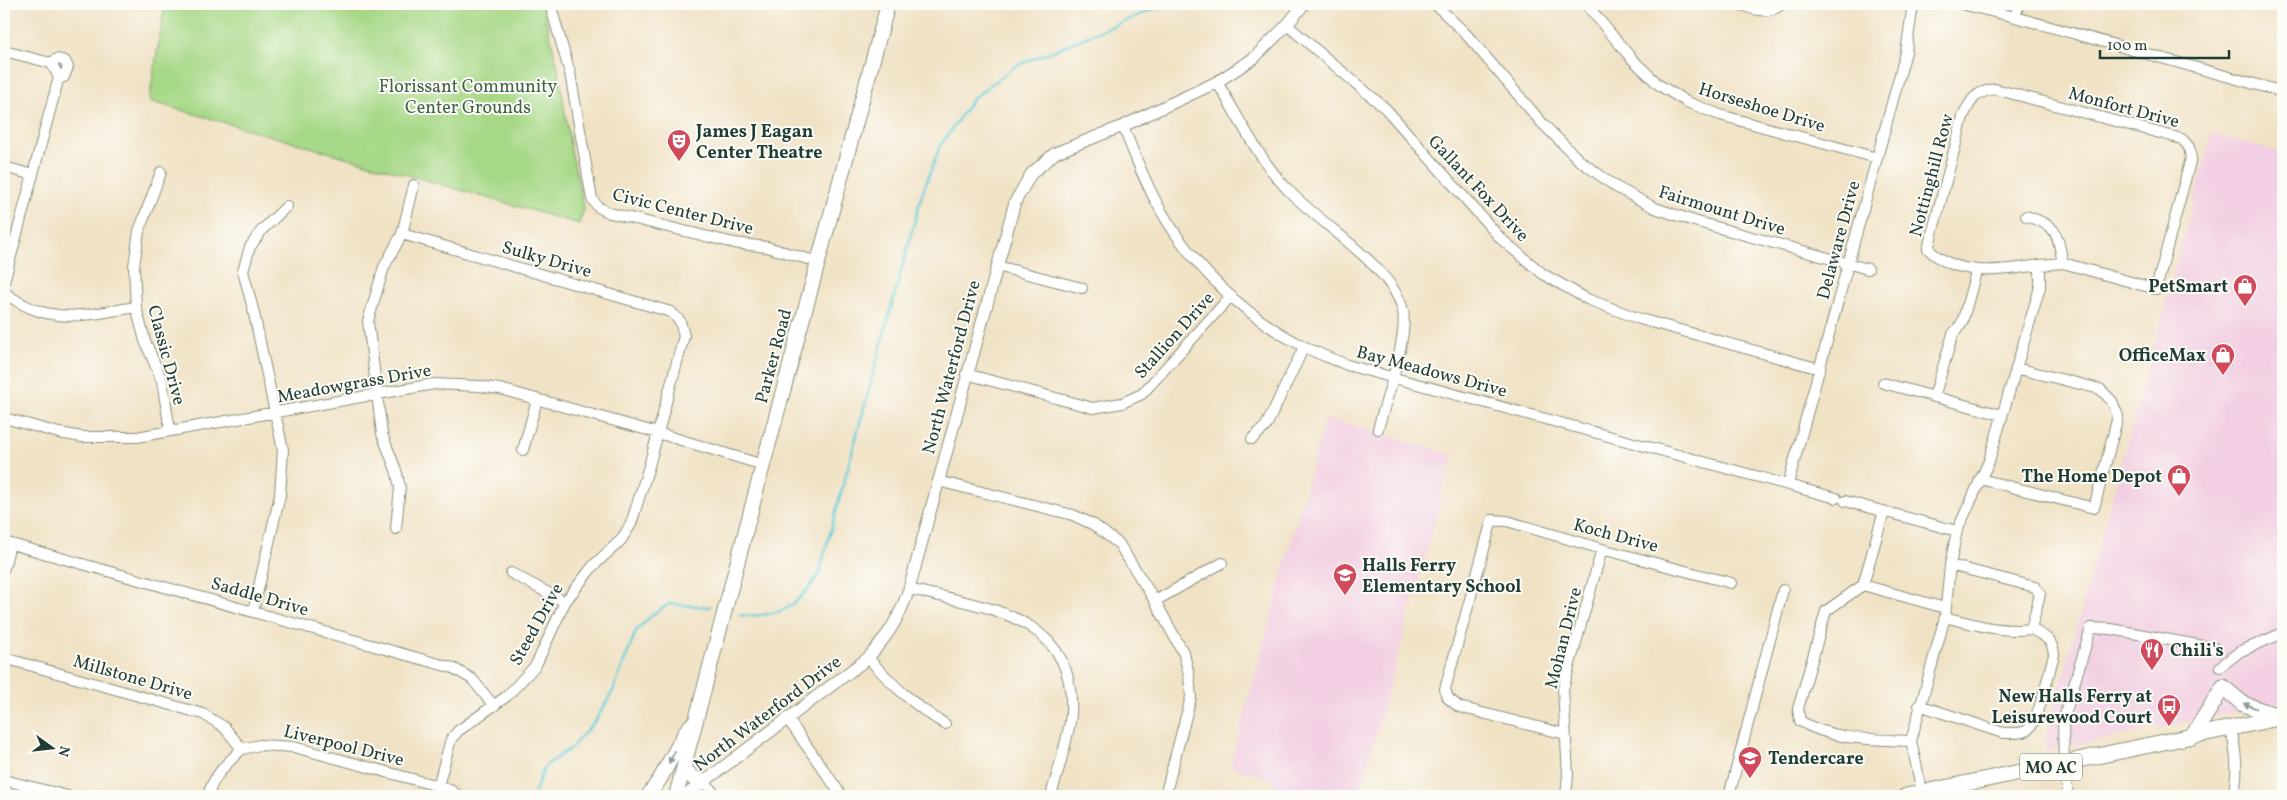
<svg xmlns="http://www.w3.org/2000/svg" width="2287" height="800" font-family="Vollkorn,serif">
<rect width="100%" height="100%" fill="#fdfcf7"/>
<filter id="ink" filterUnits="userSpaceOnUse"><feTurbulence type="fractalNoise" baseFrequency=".02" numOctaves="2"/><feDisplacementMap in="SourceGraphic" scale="10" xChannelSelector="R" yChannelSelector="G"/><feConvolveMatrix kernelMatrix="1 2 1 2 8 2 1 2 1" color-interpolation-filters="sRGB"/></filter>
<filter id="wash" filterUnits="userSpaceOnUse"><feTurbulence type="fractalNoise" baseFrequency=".0096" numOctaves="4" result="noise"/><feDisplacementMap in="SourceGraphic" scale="20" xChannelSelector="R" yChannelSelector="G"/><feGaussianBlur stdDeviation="1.12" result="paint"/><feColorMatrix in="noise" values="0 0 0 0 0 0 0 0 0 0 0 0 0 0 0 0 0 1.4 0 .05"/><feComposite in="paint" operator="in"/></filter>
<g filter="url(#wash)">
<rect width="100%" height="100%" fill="#f0e2c5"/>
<!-- built -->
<path fill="#f2cfe2" d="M2212 134 2283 153V702L2046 751V738Z
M1325 418 1453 455 1359 796H1270L1274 780 1230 767Z"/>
<!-- park -->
<path fill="#a7d887" stroke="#638a5e" d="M165 4H542L558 67 571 150 584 208 579 224 149 101Z"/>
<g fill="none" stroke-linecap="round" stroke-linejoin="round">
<!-- stream -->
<path stroke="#5ecad6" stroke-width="2.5" d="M739 615C781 618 796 608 819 574L922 194 940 146 973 98 1016 66 1166 4
M533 796 545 766 571 748 596 720 613 691 636 631 652 615 669 604 710 607"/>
</g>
</g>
<g filter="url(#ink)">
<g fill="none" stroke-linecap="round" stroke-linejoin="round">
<!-- minor casing -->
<g stroke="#88907c" stroke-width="12">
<path id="minor" d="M550 4 570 73 592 199 598 207 610 213 734 243 767 247 818 262
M1435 4 1466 34 1542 123 1579 160 1616 187 1655 208 1694 221 1868 269
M1586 4 1631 58 1659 85 1687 102 1720 115 1877 158
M1739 4C1754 10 1768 15 1782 4
M1961 4 2015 17 2283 92
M2015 17 2019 4
M1287 25 1386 109 1501 239 1543 274 1587 299 1640 319 1820 369
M4 51 51 63 59 77 4 282
M50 63 57 59 65 61 68 67 64 77 59 78
M1217 82C1239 118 1258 158 1287 189 1319 223 1394 268 1403 311 1408 339 1386 399 1378 429
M1123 126C1134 154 1145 183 1160 209 1193 267 1245 317 1305 347 1318 354 1333 359 1347 365L1836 498
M4 167 33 175
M161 172 139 231 134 266 136 307 145 341 162 381 170 430
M2026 216C2059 227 2056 231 2063 263L2156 289 2191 158 2189 147 2182 139 1995 89C1975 92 1971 99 1963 117L1928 249C1958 278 2002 271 2040 265
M402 234 671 312 680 321 684 336 649 466 631 524 621 540 593 566 565 602 536 665 507 696 458 731 451 739 438 786
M997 266 1082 288
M4 292C49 327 84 315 136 307
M966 374 1093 408 1122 403 1142 394 1231 296
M1883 383 2002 415
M1934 397 1953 334 1962 323 1976 272
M4 418 59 433 82 437H137L434 384 478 386 500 389 658 433 763 465
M1252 439 1266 426 1304 347
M523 450 537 400
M1980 479 2094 508 2118 416 2112 401 2100 389 2016 368
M938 481 1073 515 1094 525 1119 544 1155 601 1184 654 1189 675 1191 697 1165 796
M1788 484 1906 52 1913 4
M1845 501 1957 531
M1884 511 1863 585 1826 611 1798 709 1800 721C1834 741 1872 739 1911 741
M396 529 400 487 396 470 382 434 368 321 384 267 402 234 414 185
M4 542 453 668 472 679 494 706
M4 568 10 544
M511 573 565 602
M1863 585 1945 608
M909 589C983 607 1077 614 1071 714 1069 737 1057 773 1051 796
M1155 601 1222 563
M253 612 280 495 283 450 253 309 243 271 250 247 262 230 287 206
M1945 617C1973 624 2001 633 2031 629
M4 658 203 714 224 727 242 749
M868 658C892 684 914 706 945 724
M2220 667 2239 652 2283 633
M1919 705 2003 733C2010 733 2019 734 2026 731 2039 724 2049 670 2054 655 2053 639 2044 636 2031 629L2040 594 2035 587 1950 565
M787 718 842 796
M2231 728C2236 752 2239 772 2233 796
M1565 734 1459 707 1448 698 1445 689 1492 520 1507 521 1602 549 1731 583
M242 749 260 745 294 747 438 786 450 790 459 796
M4 780 68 796
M705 782 716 796
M208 796C213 776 227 763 242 749
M1566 796 1568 775 1563 689 1602 549
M1729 796 1783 590
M1923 796 1911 741 1945 617 1950 565 1957 531 1989 461 2040 287V265L2063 263
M2068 796 2064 764 2063 721 2091 628 2111 629 2214 648"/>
</g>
<!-- tertiary casing -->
<g stroke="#88907c" stroke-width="13">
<path id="tertiary" d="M685 796 868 658C889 634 899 619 909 589L1015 202 1031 174 1055 153 1123 126 1217 82 1254 58 1287 25 1304 4"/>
</g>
<!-- secondary casing -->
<g stroke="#88907c" stroke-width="16">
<path id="secondary" d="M684 768 693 778 705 782
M648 796 660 779 686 731 691 725
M676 796 763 465 888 4"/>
</g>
<!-- primary casing -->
<g stroke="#88907c" stroke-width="17">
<path id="primary" d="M2192 737 2223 687 2243 704 2281 717
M1906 796 2283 717"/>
</g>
<!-- minor -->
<use href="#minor" stroke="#fff" stroke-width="10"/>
<!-- tertiary -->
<use href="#tertiary" stroke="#fff" stroke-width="11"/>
<!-- secondary -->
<use href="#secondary" stroke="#fff" stroke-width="14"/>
<!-- primary -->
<use href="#primary" stroke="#fff" stroke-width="15"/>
</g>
<!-- one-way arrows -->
<defs><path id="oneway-solid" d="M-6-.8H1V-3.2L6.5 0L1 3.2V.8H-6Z" transform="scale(1.25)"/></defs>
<g fill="#8f9e9a">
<use href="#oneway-solid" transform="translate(2250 706) rotate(-159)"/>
<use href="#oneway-solid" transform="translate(672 757) rotate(118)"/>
</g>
</g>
<!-- icons -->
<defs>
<g id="theatre-pin" transform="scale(1.25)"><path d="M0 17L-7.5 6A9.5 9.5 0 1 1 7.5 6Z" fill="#d1495b" stroke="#fdfcf7"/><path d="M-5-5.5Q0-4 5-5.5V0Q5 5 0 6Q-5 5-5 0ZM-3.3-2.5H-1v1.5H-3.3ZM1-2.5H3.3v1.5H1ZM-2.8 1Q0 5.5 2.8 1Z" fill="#fff"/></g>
<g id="shop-pin" transform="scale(1.25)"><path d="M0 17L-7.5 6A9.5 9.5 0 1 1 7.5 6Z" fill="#d1495b" stroke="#fdfcf7"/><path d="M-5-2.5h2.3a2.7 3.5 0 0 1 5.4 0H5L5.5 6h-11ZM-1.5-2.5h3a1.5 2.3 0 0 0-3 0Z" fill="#fff"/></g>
<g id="school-pin" transform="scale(1.25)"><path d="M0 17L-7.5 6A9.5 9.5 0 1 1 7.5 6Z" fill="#d1495b" stroke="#fdfcf7"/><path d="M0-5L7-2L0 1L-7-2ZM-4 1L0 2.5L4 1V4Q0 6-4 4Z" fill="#fff"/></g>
<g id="restaurant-pin" transform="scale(1.25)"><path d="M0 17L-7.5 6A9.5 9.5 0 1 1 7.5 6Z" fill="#d1495b" stroke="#fdfcf7"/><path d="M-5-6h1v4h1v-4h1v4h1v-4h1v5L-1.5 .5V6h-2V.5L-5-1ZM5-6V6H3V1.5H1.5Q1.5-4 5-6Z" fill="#fff"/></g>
<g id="bus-pin" transform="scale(1.25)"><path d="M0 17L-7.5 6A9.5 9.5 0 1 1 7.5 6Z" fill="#d1495b" stroke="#fdfcf7"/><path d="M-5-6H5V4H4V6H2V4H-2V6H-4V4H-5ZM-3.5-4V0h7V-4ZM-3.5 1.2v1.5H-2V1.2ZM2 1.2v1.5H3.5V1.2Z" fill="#fff"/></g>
</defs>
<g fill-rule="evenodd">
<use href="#theatre-pin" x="679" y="141"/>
<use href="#shop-pin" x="2245" y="286"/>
<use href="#shop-pin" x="2223" y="355"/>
<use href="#shop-pin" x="2179" y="476"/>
<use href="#school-pin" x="1345" y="575"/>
<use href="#restaurant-pin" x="2152" y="650"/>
<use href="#bus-pin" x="2169" y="706"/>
<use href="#school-pin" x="1750" y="758"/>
</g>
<g text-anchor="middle" stroke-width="4" stroke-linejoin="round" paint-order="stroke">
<!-- shield labels -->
<rect fill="#fdfcf7" stroke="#62766e" stroke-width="1" x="2020" y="753.5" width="62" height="27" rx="4"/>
<g font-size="16" font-weight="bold" fill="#1f3d34">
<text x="2051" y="773">MO AC</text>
</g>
<!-- park labels -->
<g font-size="18" fill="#416449" stroke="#fdfcf7">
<text x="468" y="92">Florissant Community<tspan x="468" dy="21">Center Grounds</tspan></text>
</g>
<!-- street labels -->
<g font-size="18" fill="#1f3d34" stroke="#fdfcf7">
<text transform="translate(1762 107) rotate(17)" y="6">Horseshoe Drive</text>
<text transform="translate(2124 107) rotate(15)" y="6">Monfort Drive</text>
<text transform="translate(1931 175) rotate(-75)" y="6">Nottinghill Row</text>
<text transform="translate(1479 188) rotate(47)" y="6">Gallant Fox Drive</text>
<text transform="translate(1722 210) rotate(17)" y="6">Fairmount Drive</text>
<text transform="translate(683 211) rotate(14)" y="6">Civic Center Drive</text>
<text transform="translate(1838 240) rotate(-75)" y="6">Delaware Drive</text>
<text transform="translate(547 259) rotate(16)" y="6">Sulky Drive</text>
<text transform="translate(1174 335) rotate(-48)" y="6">Stallion Drive</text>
<text transform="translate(167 355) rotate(75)" y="6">Classic Drive</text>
<text transform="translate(773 356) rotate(-75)" y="6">Parker Road</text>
<text transform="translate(951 367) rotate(-75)" y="6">North Waterford Drive</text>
<text transform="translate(1432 371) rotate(15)" y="6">Bay Meadows Drive</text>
<text transform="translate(354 383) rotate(-10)" y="6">Meadowgrass Drive</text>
<text transform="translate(1616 535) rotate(15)" y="6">Koch Drive</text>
<text transform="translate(260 596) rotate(16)" y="6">Saddle Drive</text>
<text transform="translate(536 624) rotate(-61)" y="6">Steed Drive</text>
<text transform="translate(1563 638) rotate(-76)" y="6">Mohan Drive</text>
<text transform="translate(133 677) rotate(16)" y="6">Millstone Drive</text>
<text transform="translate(767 713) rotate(-37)" y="6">North Waterford Drive</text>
<text transform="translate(344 745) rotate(14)" y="6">Liverpool Drive</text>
</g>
<!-- poi labels -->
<g font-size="18" font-weight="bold" fill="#1f3d34" stroke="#fdfcf7" text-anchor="start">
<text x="696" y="137">James J Eagan<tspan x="696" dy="21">Center Theatre</tspan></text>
<text x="2228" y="292" text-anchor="end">PetSmart</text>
<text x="2206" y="361" text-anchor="end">OfficeMax</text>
<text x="2162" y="482" text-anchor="end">The Home Depot</text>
<text x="1362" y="571">Halls Ferry<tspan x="1362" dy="21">Elementary School</tspan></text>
<text x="2170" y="656">Chili's</text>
<text x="2152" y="702" text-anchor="end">New Halls Ferry at<tspan x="2152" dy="21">Leisurewood Court</tspan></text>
<text x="1768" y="764">Tendercare</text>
</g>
</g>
<!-- margin -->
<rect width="2287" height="800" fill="none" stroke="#fdfcf7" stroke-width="20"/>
<!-- north arrow -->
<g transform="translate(52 748) rotate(105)" stroke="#fdfcf7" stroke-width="4" paint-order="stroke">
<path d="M0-4L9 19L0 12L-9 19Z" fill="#1f3d34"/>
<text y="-8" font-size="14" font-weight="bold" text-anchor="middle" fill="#1f3d34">N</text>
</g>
<!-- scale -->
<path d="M2100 50v8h129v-8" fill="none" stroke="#1f3d34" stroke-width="2.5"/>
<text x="2107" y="50" font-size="15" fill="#1f3d34" stroke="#fdfcf7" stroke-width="4" paint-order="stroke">100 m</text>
</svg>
